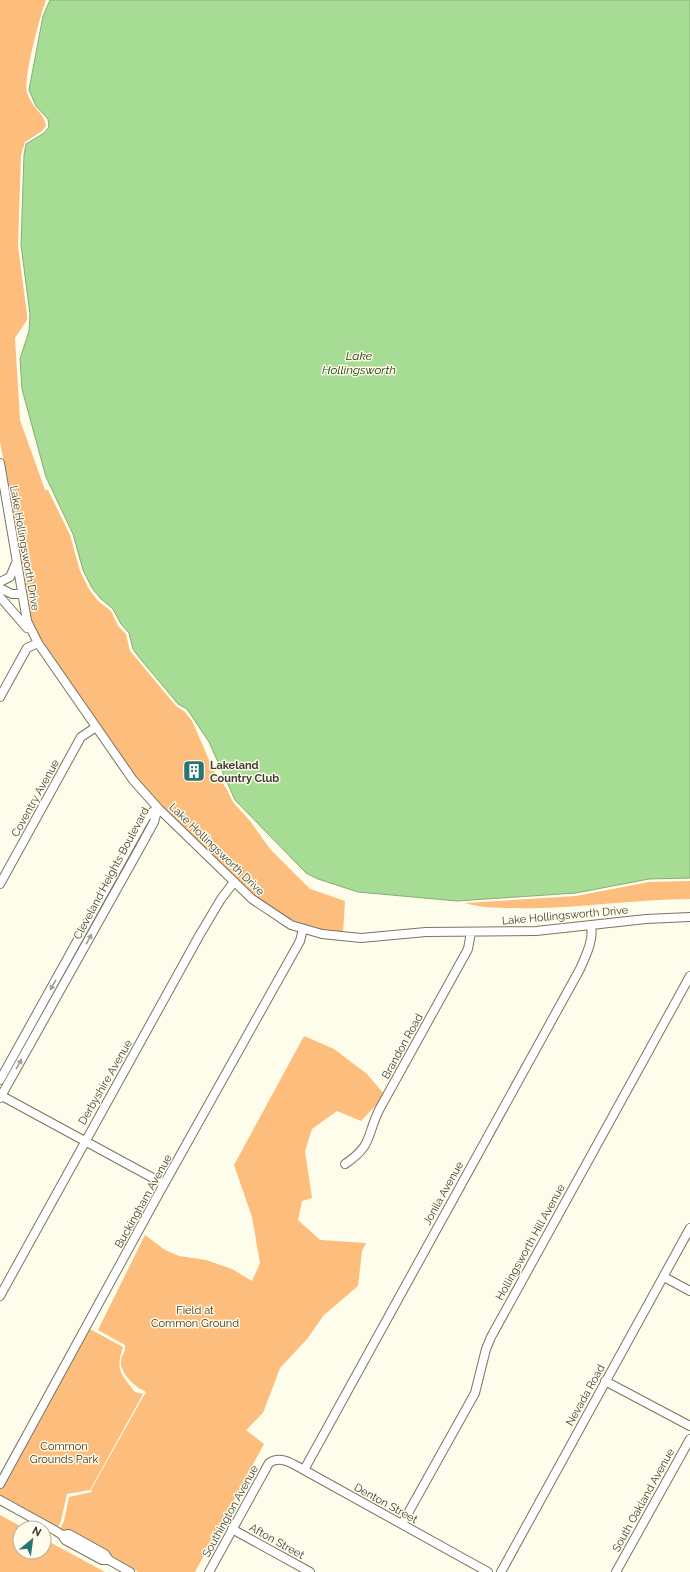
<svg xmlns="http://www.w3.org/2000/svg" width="690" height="1572" font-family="Raleway,sans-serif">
<rect width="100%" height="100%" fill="#fefceb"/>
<!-- green -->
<path fill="#fdbd7d" d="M0 0H46C40 16 23 78 27 92 31 108 45 113 46 126L42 131 25 142 21 155 18 246 27 314V320L15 338 20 420 45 490H48L70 535 80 571 89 589 98 601 111 611 118 626 126 634 130 651 136 658 176 706 185 712 192 721 214 771 226 788 233 802 250 821 270 849 310 889 345 901 343 933 323 930 293 921 254 896 163 807 136 778 41 641 30 619 0 441Z
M690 881V899C631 899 573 910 514 908 497 908 481 908 465 903L576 896 649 882Z
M304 1036 334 1049 367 1074 384 1094 381 1100 361 1121 337 1111 312 1129 305 1151 312 1198 302 1201 298 1220 320 1240 366 1243 362 1251 358 1286 324 1315 307 1339 280 1368 263 1413 246 1430 264 1444 195 1572H138L60 1529 64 1521 69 1497 92 1492 91 1490 144 1395 146 1394 145 1391C135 1388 119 1372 121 1360 122 1355 126 1351 125 1345L98 1330 145 1235 165 1250 179 1256 206 1260 232 1269 252 1281 260 1263 252 1217 234 1165Z
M86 1327 123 1347C115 1370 121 1374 135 1392L143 1394 90 1490 67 1494 61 1521 56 1531 0 1500V1484Z
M0 1515 24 1528H20V1552H44V1539L105 1572H0Z"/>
<!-- water -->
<path fill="#a6dc93" stroke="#87ac76" d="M50 0H690V878L649 879 576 893 457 901 358 892 318 879 306 873 235 800 209 742 187 709 178 704 138 656 133 649 129 633 121 624 113 609 100 598 92 588 83 570 73 534 46 477 22 389 20 359 29 331 30 314 21 245 24 155 26 144 44 133 49 127 48 119 36 106 29 90 43 16Z"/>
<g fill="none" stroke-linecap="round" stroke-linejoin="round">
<!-- minor casing -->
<g stroke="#787562" stroke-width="10">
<path id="minor" d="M0 463 27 621 38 643 133 780 158 808 252 899 291 925 322 934 361 938 426 932 536 931 646 919 690 917
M0 582 10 577 16 563
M0 588 12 594H21
M0 597 27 628
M0 697 27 648 38 643
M0 884 81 737 96 727
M0 1080 141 826 147 816 158 808
M0 1095 164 1184
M0 1098 137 853 154 822 158 808
M345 1164C373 1145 366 1137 379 1110L468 949 471 932
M664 1277 690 1291
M0 1296 199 936 221 899 234 882
M605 1381 690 1426
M304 1470 580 969C586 955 594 940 591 925
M0 1484 158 1195 300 941 303 929
M0 1500 56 1531 62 1535 65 1540 102 1560H109L130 1572
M402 1524 475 1393 486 1349 491 1337 690 976
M232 1529 310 1572
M62 1535 69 1534 105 1554 109 1560
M209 1572 269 1463C281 1455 293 1464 304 1470L488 1572
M501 1572 690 1228
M616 1572 690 1439"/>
</g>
<!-- minor -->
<use href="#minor" stroke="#fff" stroke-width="8"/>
</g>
<!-- one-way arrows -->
<defs><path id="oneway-solid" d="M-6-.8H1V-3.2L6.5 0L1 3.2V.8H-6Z"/></defs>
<g fill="#9e9e9a">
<use href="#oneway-solid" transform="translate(89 939) rotate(-61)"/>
<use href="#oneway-solid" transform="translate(53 985) rotate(119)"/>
<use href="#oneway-solid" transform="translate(19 1064) rotate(-61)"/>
</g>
<!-- icons -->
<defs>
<g id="building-square" transform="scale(1.15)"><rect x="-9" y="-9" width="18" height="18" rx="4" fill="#2a7472" stroke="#fefceb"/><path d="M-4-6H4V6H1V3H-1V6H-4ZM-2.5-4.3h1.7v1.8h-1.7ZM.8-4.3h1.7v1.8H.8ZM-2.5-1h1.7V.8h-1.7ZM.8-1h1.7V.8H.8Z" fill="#fff"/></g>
</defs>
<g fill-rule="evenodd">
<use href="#building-square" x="194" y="771"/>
</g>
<g text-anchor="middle" stroke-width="3" stroke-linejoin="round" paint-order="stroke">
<!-- street labels -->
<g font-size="11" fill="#3e3d34" stroke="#fefceb">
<text transform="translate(25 548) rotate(80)" y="4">Lake Hollingsworth Drive</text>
<text transform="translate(35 798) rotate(-61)" y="4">Coventry Avenue</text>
<text transform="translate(217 849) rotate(44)" y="4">Lake Hollingsworth Drive</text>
<text transform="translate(111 873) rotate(-62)" y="4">Cleveland Heights Boulevard</text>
<text transform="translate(565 915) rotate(-5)" y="4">Lake Hollingsworth Drive</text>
<text transform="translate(402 1046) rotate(-61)" y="4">Brandon Road</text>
<text transform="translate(105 1082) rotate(-60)" y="4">Derbyshire Avenue</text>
<text transform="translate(443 1193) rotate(-61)" y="4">Jonila Avenue</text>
<text transform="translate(143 1201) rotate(-61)" y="4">Buckingham Avenue</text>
<text transform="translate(530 1242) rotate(-61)" y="4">Hollingsworth Hill Avenue</text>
<text transform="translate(585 1395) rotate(-61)" y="4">Nevada Road</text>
<text transform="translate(643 1500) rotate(-61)" y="4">South Oakland Avenue</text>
<text transform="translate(386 1503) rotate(29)" y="4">Denton Street</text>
<text transform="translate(230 1511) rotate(-61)" y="4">Southington Avenue</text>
<text transform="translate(277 1541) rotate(29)" y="4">Afton Street</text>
</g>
<!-- poi labels -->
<g font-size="11" font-weight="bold" fill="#3e3d34" stroke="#fefceb" text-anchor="start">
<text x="210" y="769">Lakeland<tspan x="210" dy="13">Country Club</tspan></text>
</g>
<!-- park labels -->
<g font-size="11" fill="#462c0f" stroke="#fefceb">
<text x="195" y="1314">Field at<tspan x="195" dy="13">Common Ground</tspan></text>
<text x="64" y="1450">Common<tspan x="64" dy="13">Grounds Park</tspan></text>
</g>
<!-- water labels -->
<g font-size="12" font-style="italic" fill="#143704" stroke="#fefceb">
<text x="359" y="360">Lake<tspan x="359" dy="14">Hollingsworth</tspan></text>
</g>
</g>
<!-- north arrow -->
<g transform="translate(32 1540) rotate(29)"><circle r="19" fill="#fefceb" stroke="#b1b0a2"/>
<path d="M0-3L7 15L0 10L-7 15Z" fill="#2a7472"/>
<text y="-6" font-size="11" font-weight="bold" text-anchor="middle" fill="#3e3d34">N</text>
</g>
</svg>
